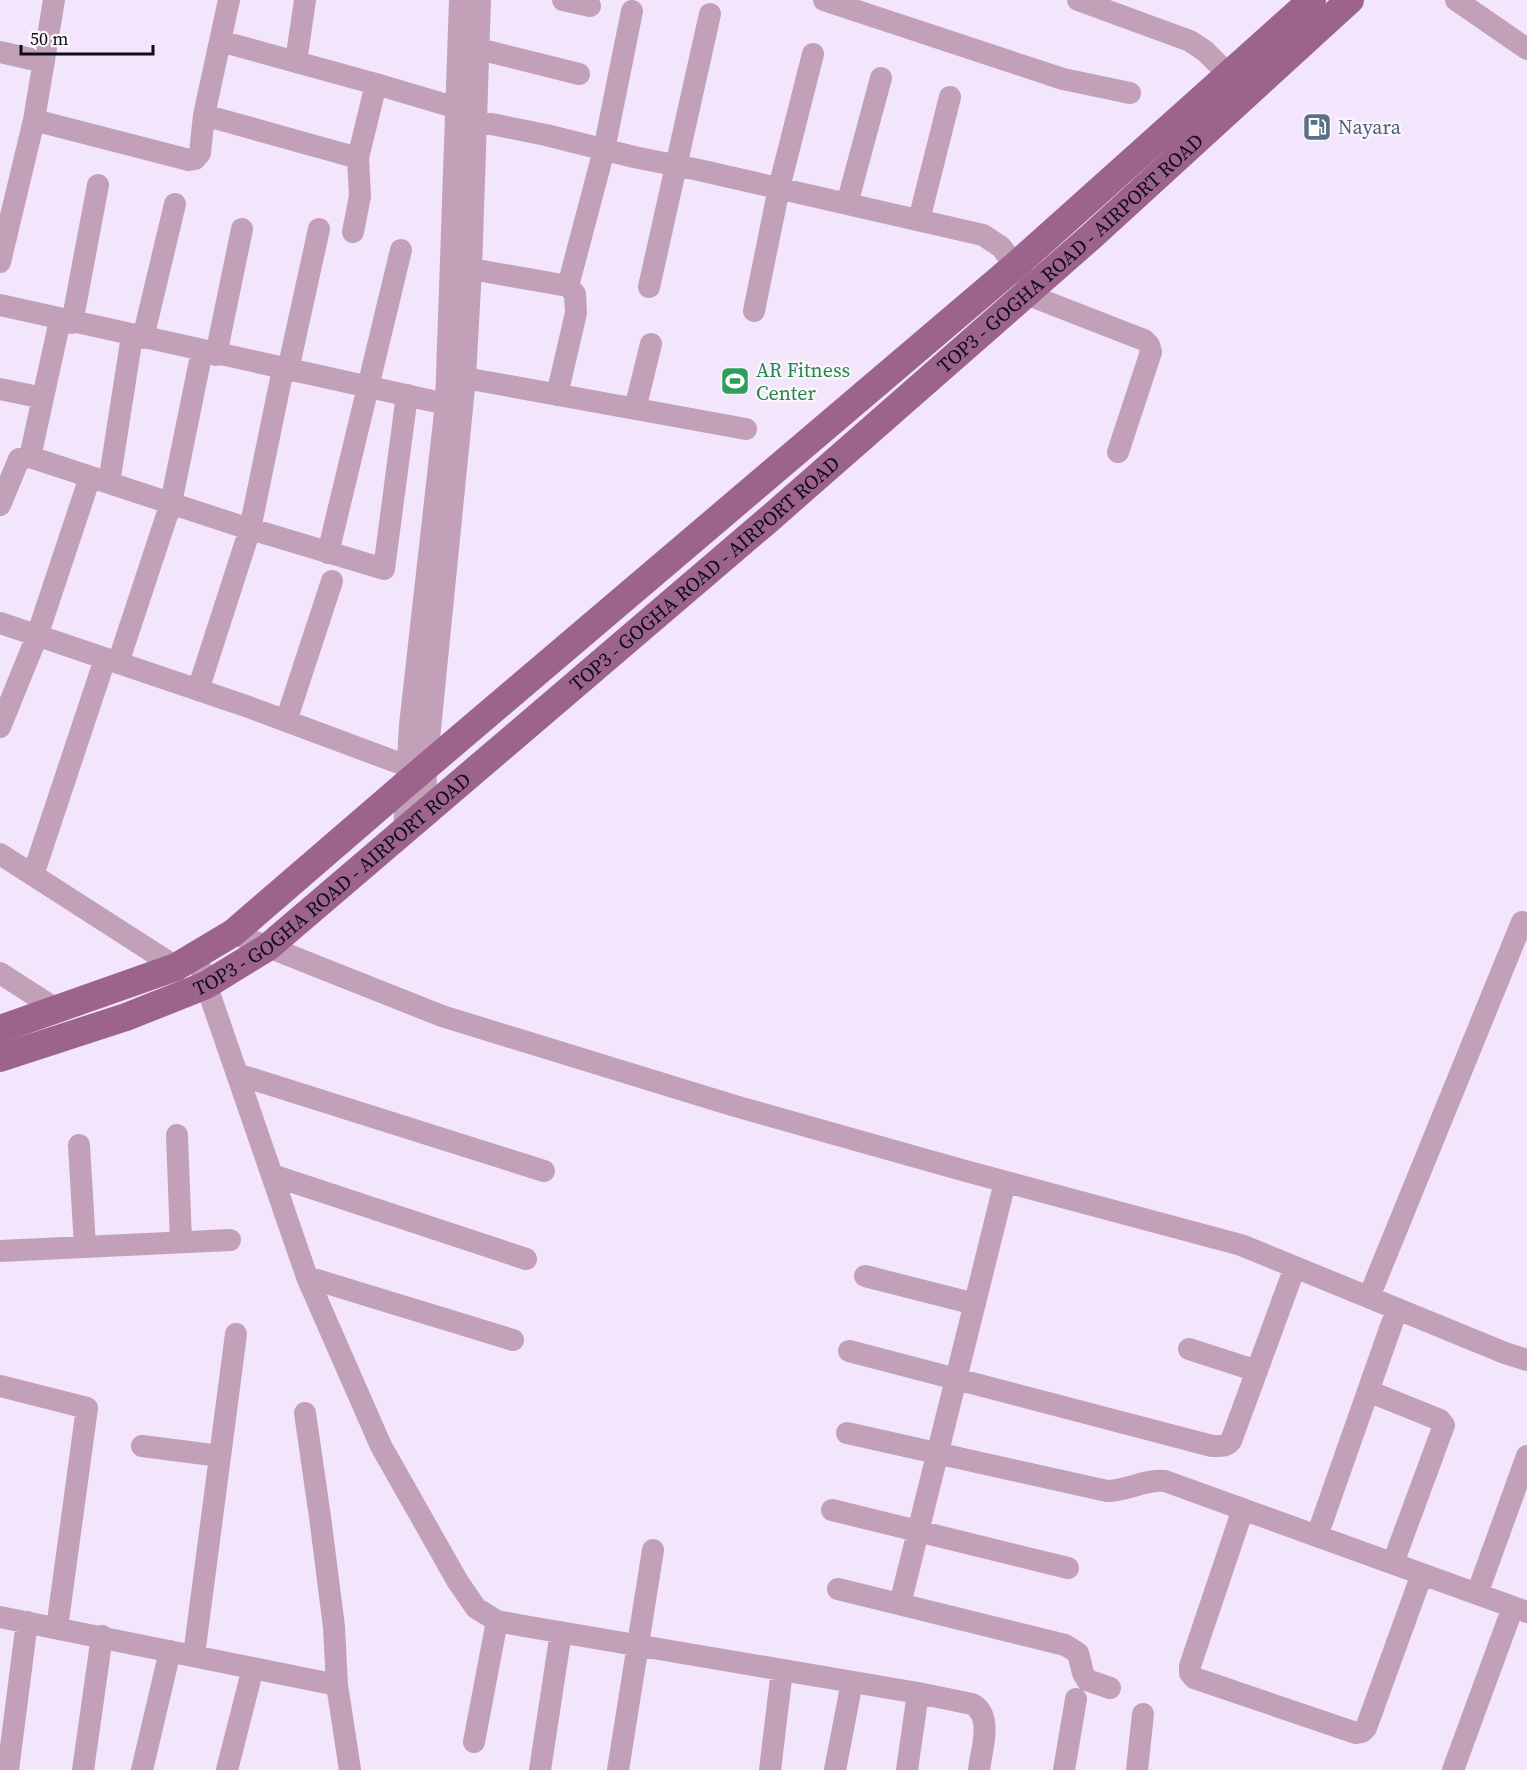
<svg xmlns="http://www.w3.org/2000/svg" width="1527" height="1770" font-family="'Source Serif 4',serif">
<rect width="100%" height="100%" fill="#f2e5fc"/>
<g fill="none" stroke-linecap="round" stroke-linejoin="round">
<!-- minor -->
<path stroke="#c2a1b8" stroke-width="22" d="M563 0 590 6
M824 0 1063 79 1130 93
M1078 0 1190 41 1205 51 1229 75
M1456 0 1527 49
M220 41 376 84
M479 49 579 74
M0 52 44 62
M296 62 305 0
M204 115 358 158 376 84 457 108
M34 120 54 0
M476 121 546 135 634 157 699 170 983 235 1001 247 1025 278
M847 204 881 78
M919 220 950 97
M353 232 360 196 358 158
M0 262 34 120 189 160 195 159 200 153 204 115 229 0
M471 269 568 286 604 150 632 11
M649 287 710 14
M1026 294 1144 340 1149 345 1151 352 1118 452
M0 305 446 404
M754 311 779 188 813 54
M72 323 98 185
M143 338 175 204
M216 355 242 229
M288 370 319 229
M465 378 746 429
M0 389 43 398
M557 395 576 313 575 294 568 286
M635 409 651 344
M30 457 60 320
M109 483 132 336
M0 505 19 459 30 457 237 525 384 569 407 395
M328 553 401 250
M0 623 246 706 407 766
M118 663 171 503 202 351
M198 690 250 529 283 369
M286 721 332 581
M0 727 37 636 90 477
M425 814 426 769 465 378 471 269 480 0
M404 832 410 725 446 404 460 0
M0 854 176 967
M33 875 105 659
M233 933 442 1016 735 1106 962 1170 1241 1245 1505 1353 1527 1360
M196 955 307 1277 381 1446 458 1582 476 1608 497 1621 524 1626 918 1693 972 1704C994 1716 981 1750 979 1770
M0 973 56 1009
M237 1074 544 1171
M177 1135 181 1242
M79 1145 85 1247
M272 1175 526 1259
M0 1251 230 1240
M865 1276 975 1304
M307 1277 513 1340
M1369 1297 1522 922
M1189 1349 1257 1371
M849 1351 1212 1446C1220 1446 1226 1447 1231 1441L1295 1267
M0 1386 87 1408 57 1628
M1368 1391 1440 1420 1444 1425 1393 1563
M305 1413 320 1517 334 1627 337 1685 350 1770
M847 1433 1107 1491C1127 1491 1145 1479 1165 1481L1527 1612
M142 1446 220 1456
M1243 1509 1190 1666V1673L1194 1678 1356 1733 1362 1732 1366 1728 1422 1574
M832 1510 1068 1568
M1317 1536 1397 1309
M838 1589 1065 1645 1078 1653 1083 1673 1087 1680 1110 1688
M1477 1594 1527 1456
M900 1604 1005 1182
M0 1617 337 1685
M194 1655 236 1334
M474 1742 497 1621
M8 1770 27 1622
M83 1770 102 1636
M142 1770 170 1651
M227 1770 253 1668
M540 1770 561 1632
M618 1770 653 1550
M770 1770 782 1670
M835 1770 852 1682
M907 1770 918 1693
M1064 1770 1076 1699
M1137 1770 1143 1714
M1453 1770 1513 1607"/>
<!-- major -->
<g stroke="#9c638d" stroke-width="28">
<path d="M0 1029 176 967 233 933 407 783 1015 266 1312 0"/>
<path id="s1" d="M0 1058 126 1017 194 990 206 985 268 947 768 520 1093 235 1350 0"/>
</g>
</g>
<!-- icons -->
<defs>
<g id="fuel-square" transform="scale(1.5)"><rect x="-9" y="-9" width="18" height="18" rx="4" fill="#5c6f8a" stroke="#f9f7fc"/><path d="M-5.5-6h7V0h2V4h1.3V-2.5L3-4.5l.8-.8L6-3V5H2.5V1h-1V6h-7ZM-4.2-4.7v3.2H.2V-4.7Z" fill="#fff"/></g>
<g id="stadium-square" transform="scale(1.5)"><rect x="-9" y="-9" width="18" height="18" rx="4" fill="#2e9e5b" stroke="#f9f7fc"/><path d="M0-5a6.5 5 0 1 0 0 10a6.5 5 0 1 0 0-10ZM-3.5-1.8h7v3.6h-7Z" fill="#fff"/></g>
</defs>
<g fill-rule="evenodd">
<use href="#fuel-square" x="1317" y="127"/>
<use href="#stadium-square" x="735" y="381"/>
</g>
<g text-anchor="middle" stroke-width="4.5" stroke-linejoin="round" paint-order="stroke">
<!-- service labels -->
<g font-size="20" fill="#4e5e75" stroke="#f9f7fc" text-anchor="start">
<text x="1338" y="134">Nayara</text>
</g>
<!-- street labels -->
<g font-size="20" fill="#100c13" stroke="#f9f7fc">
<text dy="7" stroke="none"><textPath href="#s1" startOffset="1352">TOP3 - GOGHA ROAD - AIRPORT ROAD</textPath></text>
<text dy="7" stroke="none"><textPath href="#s1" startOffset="866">TOP3 - GOGHA ROAD - AIRPORT ROAD</textPath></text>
<text dy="7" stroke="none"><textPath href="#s1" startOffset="380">TOP3 - GOGHA ROAD - AIRPORT ROAD</textPath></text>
</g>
<!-- leisure labels -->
<g font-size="20" fill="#27864d" stroke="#f9f7fc" text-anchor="start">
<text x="756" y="377">AR Fitness<tspan x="756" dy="23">Center</tspan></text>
</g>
</g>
<!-- scale -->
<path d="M21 45v9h132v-9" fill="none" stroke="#100c13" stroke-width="3"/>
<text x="30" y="45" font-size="18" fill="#100c13" stroke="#f9f7fc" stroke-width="4.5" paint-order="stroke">50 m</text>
</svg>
